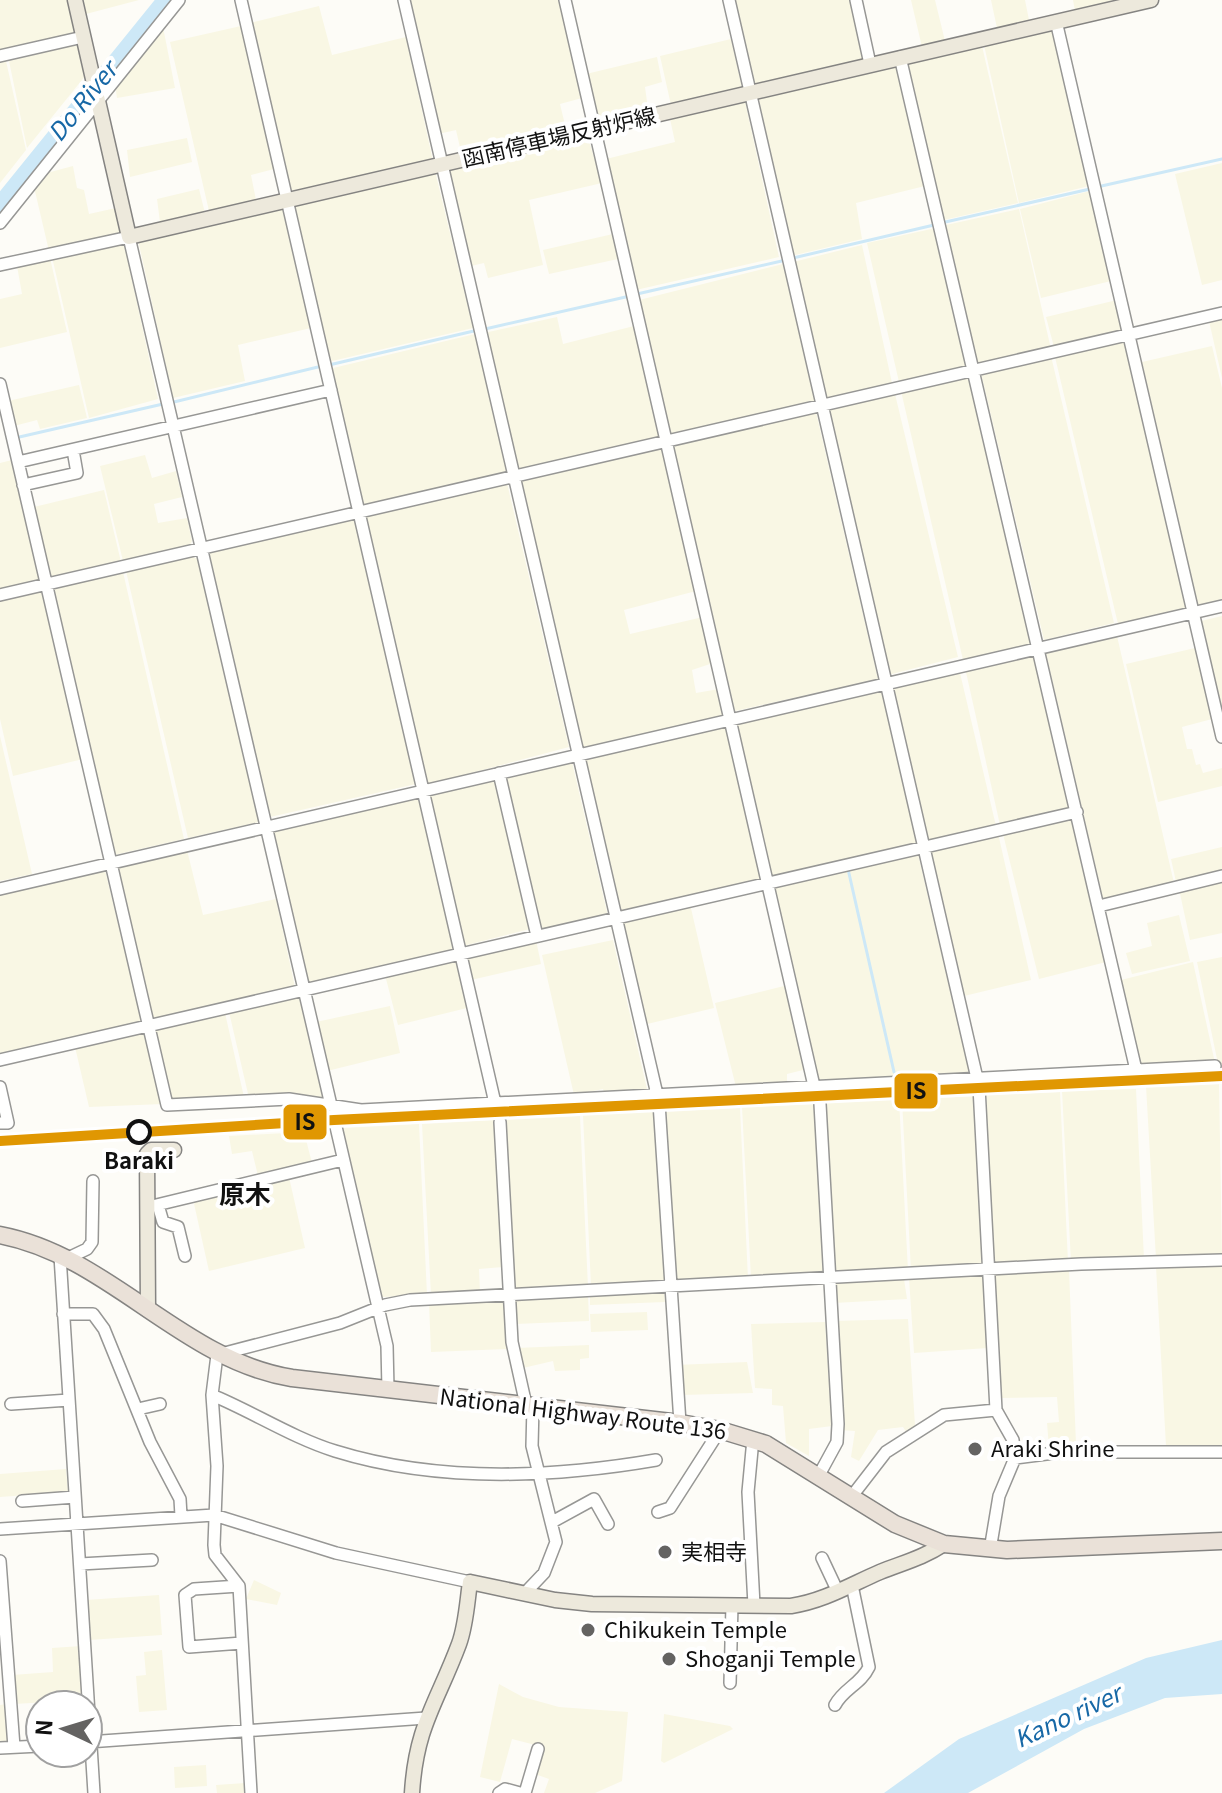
<svg xmlns="http://www.w3.org/2000/svg" width="1222" height="1793" font-family="Georgia,'Noto Sans JP',serif">
<rect width="100%" height="100%" fill="#fdfcf7"/>
<!-- farmland -->
<path fill="#f9f7e4" d="M0 0H69L76 30 71 36 0 52Z
M82 0H139L86 14Z
M407 0H559L582 98 560 104 566 129 461 152 456 130 438 134Z
M733 0H851L864 59 755 84Z
M911 0H935L945 41 922 47Z
M991 0H1025L1029 20 997 28Z
M1073 0H1119L1075 11Z
M319 6 332 55 406 37 433 161 290 191 250 23Z
M241 26 274 169 251 175 256 200 209 211 170 42Z
M163 27 175 88 117 98 115 84Z
M1052 30 1089 186 1019 203 984 45Z
M731 39 742 88 671 105 660 56Z
M75 45 80 49 86 75 27 148 9 61Z
M982 46 1018 203 944 220 908 63Z
M657 57 662 82 645 87 648 109 598 122 586 74Z
M6 61 26 150 0 183V63Z
M895 64 925 186 856 203 862 239 791 256 759 99Z
M745 101 779 257 636 290 606 159 675 142 670 119Z
M587 135 602 183 529 200 543 265 488 278 484 263 471 266 446 169Z
M187 138 192 162 130 177 127 150Z
M1222 163V280L1202 285 1175 174Z
M73 166 77 188 84 190 89 214 116 208 121 233 49 251 34 187 43 174Z
M435 171 473 328 328 362 293 207Z
M199 189 205 213 160 222 157 199Z
M1090 191 1111 281 1041 298 1020 209Z
M280 207 284 209 311 328 238 345 245 381 173 398 138 240Z
M1019 209 1051 349 978 366 946 225Z
M936 228 969 367 899 382 867 243Z
M613 234 618 259 549 274 543 250Z
M124 243 158 399 89 418 52 257Z
M862 245 892 383 825 399 793 262Z
M50 258 67 332 0 348V299L22 294 17 266Z
M783 264 816 401 670 435 639 300Z
M1117 300 1124 331 1054 347 1046 317Z
M557 317 563 344 634 326 660 438 516 471 484 333Z
M1222 318V378L1209 321Z
M475 334 507 471 363 508 329 369Z
M1125 340 1188 607 1118 624 1055 357Z
M1212 346 1222 388V599L1198 605 1142 362Z
M1051 356 1114 623 1044 640 981 373Z
M971 375 1034 644 963 660 901 391Z
M79 385 87 418 40 429 37 420 14 426 8 401Z
M895 394 958 657 888 675 828 410Z
M816 412 878 679 735 711 674 446Z
M661 446 696 591 624 610 630 634 703 617 713 663 692 670 696 693 719 689 725 715 580 748 520 479Z
M145 455 152 478 176 471 182 497 154 504 158 523 187 518 192 541 188 548 123 561 100 466Z
M12 460 40 579 0 590V463Z
M507 483 569 747 426 785 365 517Z
M104 490 121 562 51 579 34 507Z
M354 518 416 784 270 817 209 551Z
M190 556 198 559 259 822 188 838 126 571Z
M123 572 184 839 114 855 53 588Z
M43 590 83 759 13 776 0 719V600Z
M1222 616V714L1201 621Z
M1117 636 1174 883 1103 899 1046 653Z
M1195 648 1212 719 1182 727 1187 749H1192L1196 765 1200 764 1203 773 1222 768V786L1158 802 1126 664Z
M1036 656 1071 809 1000 825 966 672Z
M960 673 996 826 927 842 891 688Z
M882 690 917 844 771 877 735 722Z
M727 727 762 880 617 913 582 760Z
M0 736 32 874 0 881Z
M572 762 608 916 538 932 503 776Z
M497 780 530 929 463 946 428 796Z
M418 798 454 951 309 984 272 830Z
M1074 818 1110 961 1039 979 1003 834Z
M998 833 1031 980 960 997 927 850Z
M1222 847V872L1176 882 1171 859Z
M187 850 203 915 276 899 295 987 152 1021 118 868Z
M918 854 970 1076 818 1080 774 886Z
M105 870 142 1023 0 1054V894Z
M1222 880V933L1190 940 1179 889Z
M690 904 714 1008 643 1025 618 920Z
M1179 915 1190 961 1132 974 1126 953 1152 946 1147 923Z
M536 940 541 964 471 980 466 956Z
M613 940 647 1089 646 1092 604 1093 603 1089 574 1095 542 955Z
M1222 957V1064H1218L1197 962Z
M456 958 467 1008 398 1025 385 975Z
M1193 962 1215 1063 1141 1067 1121 980Z
M788 985 807 1069 787 1074V1084L736 1087 715 1003Z
M299 996 323 1100 249 1098 229 1012Z
M390 1006 400 1053 327 1071 316 1022Z
M225 1013 244 1097 171 1102 155 1029Z
M145 1031 163 1104 89 1107 75 1047Z
M1219 1084 1222 1256 1156 1259 1146 1086Z
M1136 1089 1144 1259 1071 1262 1062 1091Z
M1060 1092 1068 1262 993 1266 986 1095Z
M976 1096 985 1267 911 1271 902 1100Z
M899 1099 908 1271 834 1274 825 1103Z
M816 1104 825 1275 751 1278 742 1107Z
M740 1108 748 1279 675 1283 666 1112Z
M657 1111 665 1283 591 1286 583 1115Z
M580 1116 588 1287 515 1291 506 1120Z
M496 1120 503 1267 479 1269 480 1293 431 1295 422 1124Z
M419 1124 427 1295 382 1297 343 1128Z
M304 1132 312 1163 258 1176 252 1151 232 1154 229 1136Z
M289 1177 305 1248 209 1271 193 1199Z
M1222 1264V1446H1166L1156 1267Z
M1069 1270 1076 1444 1049 1447 1047 1423 1059 1422 1057 1397 999 1398 993 1274Z
M984 1274 988 1348 914 1353 909 1278Z
M904 1279 907 1299 834 1303 832 1283Z
M664 1290 665 1302 590 1305V1294Z
M588 1294 589 1321 515 1324 513 1298Z
M505 1298 507 1349 431 1352 429 1303Z
M647 1312 648 1330 591 1332 590 1314Z
M908 1319 915 1425 907 1433 903 1427 878 1430 859 1461 851 1457 855 1431 840 1430 834 1321Z
M825 1322 832 1426 809 1429V1456L786 1443 783 1406 772 1405V1389L755 1388 751 1324Z
M589 1345V1358L580 1359V1370L555 1371 553 1361 523 1368 516 1348Z
M747 1362 753 1393 682 1395 676 1365Z
M66 1469 68 1492 0 1497V1474Z
M254 1580 281 1593 277 1605 246 1599Z
M159 1595 162 1635 89 1640 86 1600Z
M81 1646 84 1700 14 1704 12 1675 53 1672 52 1648Z
M162 1650 167 1710 139 1712 136 1676 146 1675 144 1652Z
M499 1684 523 1697 559 1707 628 1712 622 1781 595 1793H544L549 1779 535 1774 543 1747 512 1739 500 1782 480 1777Z
M7 1704 11 1743 0 1744V1705Z
M664 1714 730 1726 733 1729 664 1763 661 1761Z
M206 1765 207 1786 175 1788 174 1767Z
M245 1783 246 1793H217L216 1785Z"/>
<!-- water -->
<path fill="#cde8f7" d="M1222 1640V1694L1165 1698 1084 1729 968 1793H884L959 1739 1146 1658Z"/>
<g fill="none" stroke-linecap="round" stroke-linejoin="round">
<!-- stream -->
<path stroke="#cde8f7" stroke-width="3" d="M1097 187 1222 159
M941 223 1090 189
M793 258 934 225
M637 294 786 260
M485 329 630 296
M329 365 478 330
M174 402 322 366
M15 438 163 404
M848 869 894 1072"/>
<!-- river -->
<path stroke="#cde8f7" stroke-width="16" d="M0 204 165 0"/>
<!-- minor casing -->
<g stroke="#979795" stroke-width="14">
<path id="minor" d="M241 0 495 1103
M404 0 659 1103 680 1423
M565 0 814 1086
M729 0 979 1087 996 1410 1013 1440 1015 1458 999 1496 990 1550
M856 0 870 64
M1056 21 1222 737
M0 56 83 37
M900 57 1136 1070
M0 223 179 0
M0 265 129 237 387 1346 388 1389
M0 384 167 1105 289 1099 361 1110 1215 1066
M18 462 331 390
M23 485 77 473 73 450
M0 595 1222 313
M499 773 537 936
M0 889 1222 606
M1099 906 1222 876
M0 1060 1077 812
M0 1087 8 1123H0
M500 1122 512 1342 526 1405
M158 1205 163 1222 178 1227 185 1256
M148 1207 343 1160
M60 1256 94 1793
M66 1259 87 1249 92 1242 93 1181
M63 1314H93L104 1329 150 1442 180 1499 181 1516
M212 1395C253 1412 293 1438 335 1451 438 1483 551 1478 656 1460
M11 1404 69 1400
M138 1409 160 1404
M753 1439 748 1492 754 1605
M1015 1458 1062 1452H1222
M819 1475 837 1442 838 1424 820 1104
M852 1496 886 1452 944 1415 996 1410
M22 1501 75 1497
M658 1512 670 1508 720 1430
M552 1522 594 1499 608 1524
M0 1529 214 1515 336 1553 470 1582
M822 1558 838 1592
M0 1561 14 1747
M80 1564 152 1560
M239 1586 194 1589 185 1595 189 1647 242 1643
M525 1593 544 1573 556 1542 532 1446 533 1406
M730 1683 732 1605
M835 1705C843 1689 861 1684 869 1667L852 1585
M88 1742 426 1718
M0 1748 40 1746
M251 1793 239 1586 215 1555 214 1545 217 1466 212 1395 217 1355 340 1323 385 1305 410 1300 1081 1264 1222 1260
M499 1793 505 1789 520 1793
M525 1793 538 1749"/>
</g>
<!-- major casing -->
<g stroke="#858482" stroke-width="17">
<path id="major" d="M75 0 129 237 1151 0
M148 1310 147 1154 151 1150H174
M412 1793C416 1726 437 1703 459 1644 466 1625 467 1603 470 1582L555 1600 592 1604 791 1606C824 1601 850 1585 880 1572 902 1563 923 1558 944 1544"/>
</g>
<!-- highway casing -->
<g stroke="#858482" stroke-width="19">
<path id="highway" d="M0 1235C110 1256 181 1360 292 1378L680 1423 720 1430 766 1444 895 1524 944 1544 1007 1550 1222 1541"/>
</g>
<!-- minor -->
<use href="#minor" stroke="#fffffe" stroke-width="11"/>
<!-- major -->
<use href="#major" stroke="#ede9dc" stroke-width="14"/>
<!-- highway -->
<use href="#highway" stroke="#eae1d8" stroke-width="16"/>
<!-- rail-1 casing -->
<g stroke="#fff" stroke-width="16">
<path id="rail-1" d="M0 1141 334 1120 1222 1076"/>
</g>
<!-- rail-1 -->
<use href="#rail-1" stroke="#e09702" stroke-width="10"/>
</g>
<!-- markers -->
<circle fill="#fff" stroke="#111" stroke-width="4" cx="139" cy="1132" r="11"/>
<g fill="#646362" stroke="#fff" stroke-width="3">
<circle cx="975" cy="1449" r="8"/>
<circle cx="665" cy="1552" r="8"/>
<circle cx="588" cy="1630" r="8"/>
<circle cx="669" cy="1659" r="8"/>
</g>
<g text-anchor="middle" stroke-width="8" stroke-linejoin="round" paint-order="stroke">
<!-- street labels -->
<g font-size="22" fill="#111" stroke="#fff">
<text transform="translate(559 137) rotate(-13)" y="8">函南停車場反射炉線</text>
<text transform="translate(583 1414) rotate(7)" y="8">National Highway Route 136</text>
</g>
<!-- stop labels -->
<g font-size="22" font-weight="bold" fill="#111" stroke="#fff">
<text x="139" y="1169">Baraki</text>
</g>
<!-- poi labels -->
<g font-size="22" fill="#111" stroke="#fff" text-anchor="start">
<text x="991" y="1457">Araki Shrine</text>
<text x="681" y="1560">実相寺</text>
<text x="604" y="1638">Chikukein Temple</text>
<text x="685" y="1667">Shoganji Temple</text>
</g>
<!-- water labels -->
<g font-size="24" font-style="italic" fill="#1768a6" stroke="#fff">
<text transform="translate(83 102) rotate(-51)" y="8">Do River</text>
<text transform="translate(1068 1717) rotate(-25)" y="8">Kano river</text>
</g>
<!-- quarter labels -->
<g font-size="26" font-weight="bold" fill="#111" stroke="#fff">
<text x="245" y="1204">原木</text>
</g>
</g>
<g stroke="#fff" stroke-width="3">
<rect x="893" y="1072" width="46" height="38" rx="8" fill="#e09702"/>
<rect x="282" y="1103" width="46" height="38" rx="8" fill="#e09702"/>
</g>
<g font-size="22" text-anchor="middle" font-weight="bold" fill="#111">
<text x="916" y="1099">IS</text>
<text x="305" y="1130">IS</text>
</g>
<!-- north arrow -->
<g transform="translate(64 1729) rotate(274)"><circle r="38" fill="#ffffff" stroke="#a0a0a0" stroke-width="2"/>
<path d="M0-6L14 30L0 20L-14 30Z" fill="#646362"/>
<text y="-12" font-size="22" font-weight="bold" text-anchor="middle" fill="#111111">N</text>
</g>
</svg>
